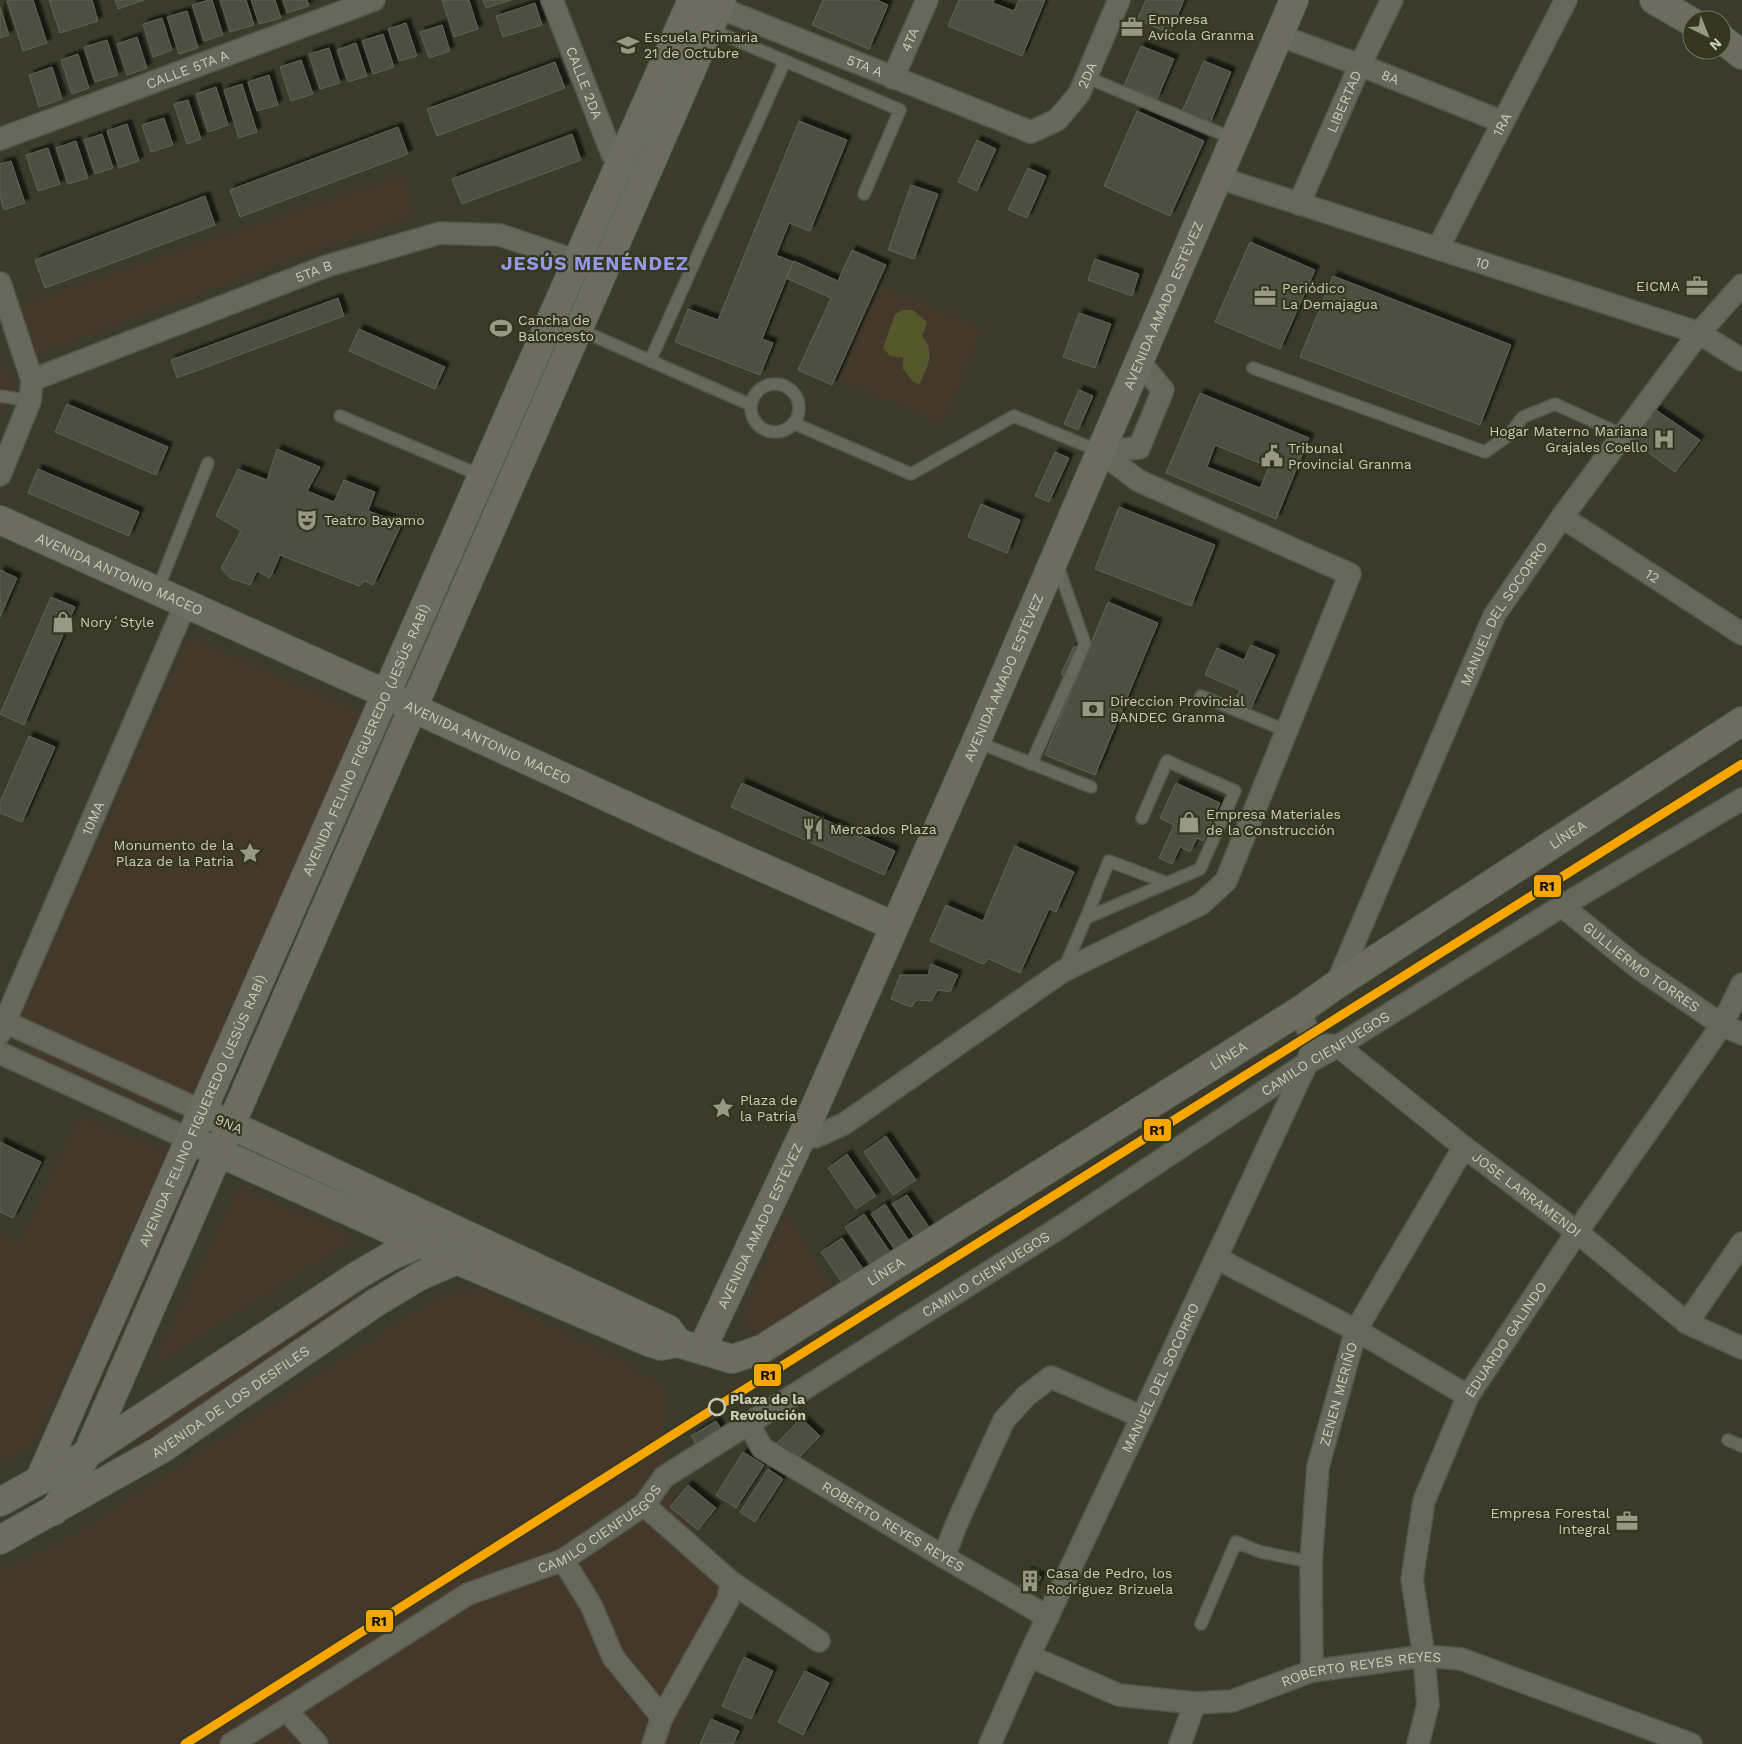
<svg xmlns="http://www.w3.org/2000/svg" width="1742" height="1744" font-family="'Work Sans',sans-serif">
<defs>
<filter id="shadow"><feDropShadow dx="4.5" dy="-4.5" stdDeviation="1" flood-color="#0009"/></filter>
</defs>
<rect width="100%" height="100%" fill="#3a3b2b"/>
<!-- green -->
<path fill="#433829" d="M403 175 415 215 36 355 19 305Z
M880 285 983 328 943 424 840 381Z
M574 304 421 657 417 656Z
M0 351 13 385 0 425Z
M189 637 368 715 200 1098 20 1020Z
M30 1046 171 1107 168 1113 27 1052Z
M78 1116 168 1150 33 1447 0 1463V1235L20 1242Z
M239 1186 357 1238 150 1369Z
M184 1192 192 1196 101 1397 94 1393Z
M786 1212 834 1290 763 1336 754 1334 741 1318Z
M481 1288 664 1384V1477L696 1542 736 1595 702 1667 672 1744H0V1572L72 1536 433 1299Z
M350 1291 356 1302 144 1443 138 1434Z"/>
<!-- water -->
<path fill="#54572c" d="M903 310H913L927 322 922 336C937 352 927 366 920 384L914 383 903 369V358L890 356 883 348 895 314Z"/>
<!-- building -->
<path fill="#4e5042" stroke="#616253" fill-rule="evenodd" filter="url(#shadow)" d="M10 0H33L47 43 23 51 7 1Z
M49 0H92L98 21 60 33Z
M115 0H144L118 9Z
M209 0H212L223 35 204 41 192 5Z
M220 0H246L254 25 230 32Z
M251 0H275L281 18 259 24Z
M283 0H307L309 6 287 13Z
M442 0H469L478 29 454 37Z
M483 0H511L486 8Z
M823 0H877L888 5 869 49 812 25Z
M959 0H994L993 3 1014 11 1019 0H1045L1022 56 948 26Z
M1146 0H1184L1170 33 1137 20Z
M535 3 542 25 503 37 496 16Z
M0 7 9 35 0 38Z
M187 11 198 48 179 54 167 17Z
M162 18 172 50 153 57 143 24Z
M406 23 417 56 399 61 388 29Z
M442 25 450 51 429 58 420 32Z
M383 34 394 67 373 74 362 41Z
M137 37 147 68 127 75 117 44Z
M107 40 118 75 95 82 84 47Z
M356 43 367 76 348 82 337 50Z
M1141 46 1174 59 1157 99 1124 86Z
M329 48 340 83 320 89 309 54Z
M78 54 89 88 72 94 61 60Z
M301 60 313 94 291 101 280 67Z
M1204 61 1231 72 1210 123 1182 112Z
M555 62 565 88 437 136 427 109Z
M52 67 62 99 39 107 29 75Z
M269 75 278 105 257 111 248 82Z
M242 84 257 132 239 138 224 90Z
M216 87 228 125 208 132 196 94Z
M188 100 201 139 187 144 174 104Z
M1137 111 1204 141 1170 216 1104 186Z
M164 118 173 145 151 152 142 125Z
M799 121 847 140 810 231 789 223 776 255 793 262 762 339 773 343 760 375 675 342 688 309 718 320Z
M127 124 139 161 119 168 107 131Z
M398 127 408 154 240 217 230 190Z
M102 134 113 168 95 174 84 140Z
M572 134 581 160 462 204 452 179Z
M977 140 996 149 977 191 958 182Z
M76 141 88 178 68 184 56 148Z
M48 148 60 184 38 191 26 155Z
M11 161 25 203 4 210 0 197V164Z
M1028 168 1046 176 1027 218 1008 210Z
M911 185 938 194 914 259 888 250Z
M205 196 215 225 45 288 35 260Z
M1250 242 1315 270 1280 349 1215 322Z
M852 250 886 265 832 385 798 370 831 298 786 278 794 261 838 281Z
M1095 259 1139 274 1132 296 1088 280Z
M1333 276 1511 345 1480 425 1300 357Z
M338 298 344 316 177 378 171 360Z
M1079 313 1111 324 1095 368 1063 357Z
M359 329 445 367 435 389 349 351Z
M1079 390 1093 396 1078 430 1064 424Z
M1200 393 1309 438 1276 519 1166 473ZM1215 445 1269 467 1260 488 1207 467Z
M67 404 168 447 156 475 55 432Z
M1650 406 1700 440 1675 472 1628 438Z
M277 449 320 467 307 491 334 502 344 480 375 492 368 511 402 523 373 585 365 581 359 586 280 555 270 578 257 571 250 585 230 578 221 568 241 531 216 516 238 469 267 480Z
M1055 452 1069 458 1049 502 1035 496Z
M38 469 139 512 129 536 28 493Z
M981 504 1020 520 1007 553 968 537Z
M1119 507 1215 545 1191 606 1095 569Z
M0 570 17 578 0 617Z
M51 597 75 607 24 725 0 714Z
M1108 602 1158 623 1095 775 1045 755Z
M1251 645 1275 655 1251 708 1235 701 1240 690 1205 675 1217 648 1244 660Z
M1074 646 1088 651 1076 681 1061 674Z
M29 736 55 747 22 822 0 813V802Z
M742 783 895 851 884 875 731 807Z
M1176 783 1220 803 1203 841 1197 838 1190 852 1180 847 1172 864 1159 858 1174 825 1160 818Z
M1015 846 1074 872 1056 912 1049 909 1020 973 989 959 983 964 930 941 946 905 983 921Z
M931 964 958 975 950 992 938 990 931 1001 917 1000 911 1007 891 999 900 975H928Z
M886 1136 916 1180 893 1195 864 1152Z
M0 1142 41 1162 13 1218 0 1212Z
M847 1154 876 1196 856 1209 828 1168Z
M907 1195 931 1230 916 1239 892 1204Z
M885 1204 911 1244 897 1253 871 1214Z
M864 1214 890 1252 871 1265 845 1227Z
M842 1238 866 1273 845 1287 821 1252Z
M801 1418 820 1436 795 1462 776 1444Z
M716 1421 721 1429 696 1444 691 1436Z
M743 1452 764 1465 736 1508 716 1495Z
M768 1469 783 1479 755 1522 740 1512Z
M688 1485 716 1508 698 1530 670 1507Z
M1027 1571 1041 1577 1033 1593 1020 1586Z
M744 1657 773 1671 751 1719 722 1706Z
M805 1671 829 1683 803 1735 778 1722Z
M711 1719 739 1731 733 1744H700Z"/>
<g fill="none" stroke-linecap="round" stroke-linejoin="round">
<!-- lane casing -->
<g stroke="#56574b" stroke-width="14">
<path id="lane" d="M710 29 900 110 864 194
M1086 77 1234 139
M578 329 751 405
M650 361 785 61
M1253 368 1485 452 1509 435 1523 417 1555 404 1623 435
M751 408a24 24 0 1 1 48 0a24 24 0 1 1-48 0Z
M0 396 30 401
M340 416 482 476
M793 423 911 474 1014 416 1099 451
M157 591 208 463
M1201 696 1287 731
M977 742 1091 787
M1031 764 1085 644 1057 564
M1086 918 1109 861 1167 883
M1064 969 1086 918 1200 869 1235 791 1167 761 1142 818
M1728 1440 1742 1446
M1201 1624 1236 1542 1261 1552 1311 1562"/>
</g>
<!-- street casing -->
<g stroke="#56574b" stroke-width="24">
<g id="street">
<path id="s1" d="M552 0 612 154 623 157"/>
<path id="s2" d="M705 2 1031 132 1057 120 1079 94 1119 0"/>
<path id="s3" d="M1278 35 1360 65 1503 122"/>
<path id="s4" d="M893 78 927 0"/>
<path id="s5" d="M0 139 374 0"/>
<path id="s6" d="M1217 177 1699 333 1742 360"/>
<path id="s7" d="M1299 204 1360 65 1392 0"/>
<path id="s8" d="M1438 248 1566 0"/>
<path d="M0 283 32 380 30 401 0 475"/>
<path id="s9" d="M32 380 327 266 440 233 500 235 592 266"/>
<path d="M1099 451 1139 448 1163 390 1138 360"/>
<path id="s10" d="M1562 517 1742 634"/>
<path id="s11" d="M1562 906 1636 966 1722 1025 1742 1034"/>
<path id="s12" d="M1336 985 1494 616 1562 517 1699 333 1742 285"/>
<path d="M5 1022 202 1111"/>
<path id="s13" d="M0 1033 185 605"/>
<path id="s14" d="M1326 1045 1338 1046 1464 1147 1577 1232 1687 1323 1742 1348"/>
<path d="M0 1053 189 1139"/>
<path d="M804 1132 815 1137 844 1124 1063 971 1201 904 1226 881 1350 574 1139 481 1099 451"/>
<path d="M1216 1258 1356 1330 1468 1396"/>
<path d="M1687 1323 1742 1243"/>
<path id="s15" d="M749 1424 762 1448 944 1557 1048 1617"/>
<path d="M644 1505 731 1582 819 1641"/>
<path d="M944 1557 956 1525 1004 1420 1026 1396 1051 1377 1142 1417"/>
<path d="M563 1560 591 1605 613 1657 662 1717"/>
<path id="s16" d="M1029 1656 1119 1695 1195 1703 1232 1701 1312 1671 1424 1656 1461 1659 1691 1744"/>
<path id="s17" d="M1312 1671 1311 1562 1318 1467 1356 1330 1464 1147"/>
<path d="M286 1710 317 1744"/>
<path id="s18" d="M231 1744 286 1710 468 1594 563 1560 644 1505 664 1477 1062 1226 1307 1063 1338 1046 1562 906 1742 799"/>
<path d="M653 1744 662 1717 728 1600 731 1582"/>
<path id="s19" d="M990 1744 1029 1656 1142 1417 1307 1063 1314 1043 1299 1011"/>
<path d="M1180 1744 1195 1703"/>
<path id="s20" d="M1418 1744 1428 1705 1424 1656 1412 1579 1424 1501 1468 1396 1577 1232 1722 1025 1742 984"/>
</g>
</g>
<!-- secondary casing -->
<g stroke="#56574b" stroke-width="30">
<g id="secondary">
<path d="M1654 0 1692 22"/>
<path d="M1722 39 1742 55"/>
<path id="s21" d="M0 520 384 693 413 708 701 840 894 926"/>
<path d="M202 1145 457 1260 646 1341 661 1346 678 1343 668 1329 214 1117"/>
<path id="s22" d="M678 1343 732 1359 762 1349 1299 1011 1336 985 1742 721"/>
<path id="s23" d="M702 1349 804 1132 976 742 1294 0"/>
<path id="s24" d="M39 1481 692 0"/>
<path d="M0 1502 87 1454 358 1275 389 1257 431 1238"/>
<path d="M54 1511 87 1454 722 0"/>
<path id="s25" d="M0 1540 160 1450 375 1303 420 1276 457 1260"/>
</g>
</g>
<!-- lane -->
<use href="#lane" stroke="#67685c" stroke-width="11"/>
<!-- street -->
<use href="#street" stroke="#67685c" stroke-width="21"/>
<!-- secondary -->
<use href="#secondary" stroke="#6c6d60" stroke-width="28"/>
<!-- rail-1 casing -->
<g stroke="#35361e" stroke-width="12">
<path id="rail-1" d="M185 1744 734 1396 1742 764"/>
</g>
<!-- rail-1 -->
<use href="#rail-1" stroke="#f7a600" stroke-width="9"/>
</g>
<!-- icons -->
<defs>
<g id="office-bare" transform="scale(1.725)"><path d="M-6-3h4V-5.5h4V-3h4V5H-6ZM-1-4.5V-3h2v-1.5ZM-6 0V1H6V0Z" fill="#979985" stroke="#35361e" stroke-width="2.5" paint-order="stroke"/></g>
<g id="school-bare" transform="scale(1.725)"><path d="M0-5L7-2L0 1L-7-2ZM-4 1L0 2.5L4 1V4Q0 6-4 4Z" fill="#979985" stroke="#35361e" stroke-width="2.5" paint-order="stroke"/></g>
<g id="stadium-bare" transform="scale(1.725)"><path d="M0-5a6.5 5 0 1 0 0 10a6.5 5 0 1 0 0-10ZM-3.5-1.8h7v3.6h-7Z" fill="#979985" stroke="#35361e" stroke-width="2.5" paint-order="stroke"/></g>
<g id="hospital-bare" transform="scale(1.725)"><path d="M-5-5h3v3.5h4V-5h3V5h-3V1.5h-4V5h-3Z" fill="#979985" stroke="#35361e" stroke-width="2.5" paint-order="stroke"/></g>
<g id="civic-bare" transform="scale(1.725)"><path d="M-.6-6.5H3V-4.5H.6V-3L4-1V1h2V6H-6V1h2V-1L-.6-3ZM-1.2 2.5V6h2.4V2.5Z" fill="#979985" stroke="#35361e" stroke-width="2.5" paint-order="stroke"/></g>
<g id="theatre-bare" transform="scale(1.725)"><path d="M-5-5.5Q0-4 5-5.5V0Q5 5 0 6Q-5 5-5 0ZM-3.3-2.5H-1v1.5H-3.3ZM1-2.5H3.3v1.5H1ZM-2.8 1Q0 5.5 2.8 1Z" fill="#979985" stroke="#35361e" stroke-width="2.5" paint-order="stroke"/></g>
<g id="shop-bare" transform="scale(1.725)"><path d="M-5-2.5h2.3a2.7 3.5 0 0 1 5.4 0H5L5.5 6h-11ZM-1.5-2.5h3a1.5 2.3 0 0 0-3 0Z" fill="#979985" stroke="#35361e" stroke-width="2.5" paint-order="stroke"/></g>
<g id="bank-bare" transform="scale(1.725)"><path d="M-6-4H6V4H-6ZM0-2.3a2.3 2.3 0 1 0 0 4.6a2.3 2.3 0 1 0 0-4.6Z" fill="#979985" stroke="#35361e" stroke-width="2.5" paint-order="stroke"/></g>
<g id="restaurant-bare" transform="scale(1.725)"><path d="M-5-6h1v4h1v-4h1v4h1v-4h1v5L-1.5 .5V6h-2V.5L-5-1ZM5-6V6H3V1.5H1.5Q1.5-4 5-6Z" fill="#979985" stroke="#35361e" stroke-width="2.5" paint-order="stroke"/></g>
<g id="sight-bare" transform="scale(1.725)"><path d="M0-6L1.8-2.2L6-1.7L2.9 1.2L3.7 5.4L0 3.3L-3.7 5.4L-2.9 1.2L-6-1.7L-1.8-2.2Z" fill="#979985" stroke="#35361e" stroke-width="2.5" paint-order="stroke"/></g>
<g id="building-bare" transform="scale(1.725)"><path d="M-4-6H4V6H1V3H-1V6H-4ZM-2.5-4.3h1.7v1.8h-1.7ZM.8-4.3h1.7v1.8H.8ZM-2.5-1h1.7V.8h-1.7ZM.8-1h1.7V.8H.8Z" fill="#979985" stroke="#35361e" stroke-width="2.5" paint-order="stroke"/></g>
</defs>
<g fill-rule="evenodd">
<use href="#office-bare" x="1132" y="27"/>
<use href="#school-bare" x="628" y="45"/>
<use href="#office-bare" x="1697" y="286"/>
<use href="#office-bare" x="1265" y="296"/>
<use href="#stadium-bare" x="501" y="328"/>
<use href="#hospital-bare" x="1664" y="439"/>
<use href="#civic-bare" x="1272" y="456"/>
<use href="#theatre-bare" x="307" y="520"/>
<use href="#shop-bare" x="63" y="622"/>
<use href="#bank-bare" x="1093" y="709"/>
<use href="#shop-bare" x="1189" y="822"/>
<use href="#restaurant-bare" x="813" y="829"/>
<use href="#sight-bare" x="250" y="853"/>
<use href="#sight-bare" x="723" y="1108"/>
<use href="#office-bare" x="1627" y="1521"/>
<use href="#building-bare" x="1030" y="1581"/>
</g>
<!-- markers -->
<circle fill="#35361e" stroke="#c9cbb6" stroke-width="2.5" cx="717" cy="1407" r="8"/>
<g text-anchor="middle" stroke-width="4.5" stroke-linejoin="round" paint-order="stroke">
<!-- poi labels -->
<g font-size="14" fill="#c9cbb6" stroke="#35361e" text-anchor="start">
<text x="1148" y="24">Empresa<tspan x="1148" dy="16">Avícola Granma</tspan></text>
<text x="644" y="42">Escuela Primaria<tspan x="644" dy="16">21 de Octubre</tspan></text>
<text x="1680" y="291" text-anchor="end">EICMA</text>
<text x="1282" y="293">Periódico<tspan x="1282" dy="16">La Demajagua</tspan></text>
<text x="518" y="325">Cancha de<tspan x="518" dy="16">Baloncesto</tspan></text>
<text x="1648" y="436" text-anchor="end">Hogar Materno Mariana<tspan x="1648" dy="16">Grajales Coello</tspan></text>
<text x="1288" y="453">Tribunal<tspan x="1288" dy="16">Provincial Granma</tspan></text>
<text x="324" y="525">Teatro Bayamo</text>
<text x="80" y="627">Nory´Style</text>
<text x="1110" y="706">Direccion Provincial<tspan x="1110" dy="16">BANDEC Granma</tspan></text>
<text x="1206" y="819">Empresa Materiales<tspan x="1206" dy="16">de la Construcción</tspan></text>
<text x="830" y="834">Mercados Plaza</text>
<text x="234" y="850" text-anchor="end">Monumento de la<tspan x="234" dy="16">Plaza de la Patria</tspan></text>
<text x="740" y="1105">Plaza de<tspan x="740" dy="16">la Patria</tspan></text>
<text x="1610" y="1518" text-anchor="end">Empresa Forestal<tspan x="1610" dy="16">Integral</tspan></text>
<text x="1046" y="1578">Casa de Pedro, los<tspan x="1046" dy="16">Rodriguez Brizuela</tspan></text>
</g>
<!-- street labels -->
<g font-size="14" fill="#c9cbb6" stroke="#35361e">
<text dy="5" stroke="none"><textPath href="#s4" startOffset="42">4TA</textPath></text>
<text dy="5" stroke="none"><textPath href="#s2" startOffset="172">5TA A</textPath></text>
<text dy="5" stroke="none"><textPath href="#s5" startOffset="200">CALLE 5TA A</textPath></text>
<text dy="5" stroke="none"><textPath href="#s2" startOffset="434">2DA</textPath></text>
<text dy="5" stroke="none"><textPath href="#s3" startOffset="120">8A</textPath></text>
<text dy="5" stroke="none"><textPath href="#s1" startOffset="89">CALLE 2DA</textPath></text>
<text dy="5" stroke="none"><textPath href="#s7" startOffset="112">LIBERTAD</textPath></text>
<text dy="5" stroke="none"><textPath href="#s8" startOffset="139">1RA</textPath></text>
<text dy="5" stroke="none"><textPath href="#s6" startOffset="279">10</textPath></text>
<text dy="5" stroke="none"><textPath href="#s9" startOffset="302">5TA B</textPath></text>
<text dy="5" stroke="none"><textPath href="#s23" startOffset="1141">AVENIDA AMADO ESTÉVEZ</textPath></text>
<text dy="5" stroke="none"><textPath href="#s21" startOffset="131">AVENIDA ANTONIO MACEO</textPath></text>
<text dy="5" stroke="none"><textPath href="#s10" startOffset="108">12</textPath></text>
<text dy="5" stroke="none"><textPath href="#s12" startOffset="408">MANUEL DEL SOCORRO</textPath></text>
<text dy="5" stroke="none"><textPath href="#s23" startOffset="736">AVENIDA AMADO ESTÉVEZ</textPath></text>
<text dy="5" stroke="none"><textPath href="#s24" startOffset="810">AVENIDA FELINO FIGUEREDO (JESÚS RABÍ)</textPath></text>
<text dy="5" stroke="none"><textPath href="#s21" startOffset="536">AVENIDA ANTONIO MACEO</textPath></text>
<text dy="5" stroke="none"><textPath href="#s13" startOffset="234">10MA</textPath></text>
<text dy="5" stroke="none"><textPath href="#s22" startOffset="1044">LÍNEA</textPath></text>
<text dy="5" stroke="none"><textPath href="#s11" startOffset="100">GULLIERMO TORRES</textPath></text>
<text dy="5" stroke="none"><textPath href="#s18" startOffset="1299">CAMILO CIENFUEGOS</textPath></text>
<text dy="5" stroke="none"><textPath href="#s22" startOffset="639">LÍNEA</textPath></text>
<text dy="5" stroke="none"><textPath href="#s24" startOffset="405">AVENIDA FELINO FIGUEREDO (JESÚS RABÍ)</textPath></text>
<text transform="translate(229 1124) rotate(24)" y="5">9NA</text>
<text dy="5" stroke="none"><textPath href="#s14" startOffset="252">JOSE LARRAMENDI</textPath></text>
<text dy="5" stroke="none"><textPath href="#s23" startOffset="136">AVENIDA AMADO ESTÉVEZ</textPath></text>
<text dy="5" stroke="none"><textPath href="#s22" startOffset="234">LÍNEA</textPath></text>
<text dy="5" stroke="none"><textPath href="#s18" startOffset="894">CAMILO CIENFUEGOS</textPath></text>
<text dy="5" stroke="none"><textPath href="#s20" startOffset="428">EDUARDO GALINDO</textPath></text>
<text dy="5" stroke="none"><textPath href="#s19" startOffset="404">MANUEL DEL SOCORRO</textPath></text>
<text dy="5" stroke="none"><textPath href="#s17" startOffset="280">ZENEN MERIÑO</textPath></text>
<text dy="5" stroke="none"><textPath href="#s25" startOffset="269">AVENIDA DE LOS DESFILES</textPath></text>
<text dy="5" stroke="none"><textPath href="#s18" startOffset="429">CAMILO CIENFUEGOS</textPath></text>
<text dy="5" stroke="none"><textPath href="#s15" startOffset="180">ROBERTO REYES REYES</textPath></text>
<text dy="5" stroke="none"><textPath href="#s16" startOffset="346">ROBERTO REYES REYES</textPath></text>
</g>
<!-- stop labels -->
<g font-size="14" font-weight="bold" fill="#c9cbb6" stroke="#35361e" text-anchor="start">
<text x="730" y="1404">Plaza de la<tspan x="730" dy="16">Revolución</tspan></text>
</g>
<!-- district labels -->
<g font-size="19" font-weight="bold" letter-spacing="1" fill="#9299e4" stroke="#35361e">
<text x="595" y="270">JESÚS MENÉNDEZ</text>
</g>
</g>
<g stroke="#35361e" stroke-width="2">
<rect x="1533" y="874" width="29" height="24" rx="5" fill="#f7a600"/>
<rect x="1143" y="1118" width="29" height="24" rx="5" fill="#f7a600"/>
<rect x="753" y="1363" width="29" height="24" rx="5" fill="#f7a600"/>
<rect x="365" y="1609" width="29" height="24" rx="5" fill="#f7a600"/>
</g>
<g font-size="14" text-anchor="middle" font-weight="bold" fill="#111">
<text x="1547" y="891">R1</text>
<text x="1157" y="1135">R1</text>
<text x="768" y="1380">R1</text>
<text x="379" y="1626">R1</text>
</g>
<!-- north arrow -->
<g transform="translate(1707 35) rotate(137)"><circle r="24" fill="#35361e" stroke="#70725b"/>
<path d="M0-4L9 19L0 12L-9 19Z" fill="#979985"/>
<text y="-8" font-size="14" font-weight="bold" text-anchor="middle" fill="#c9cbb6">N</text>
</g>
</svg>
